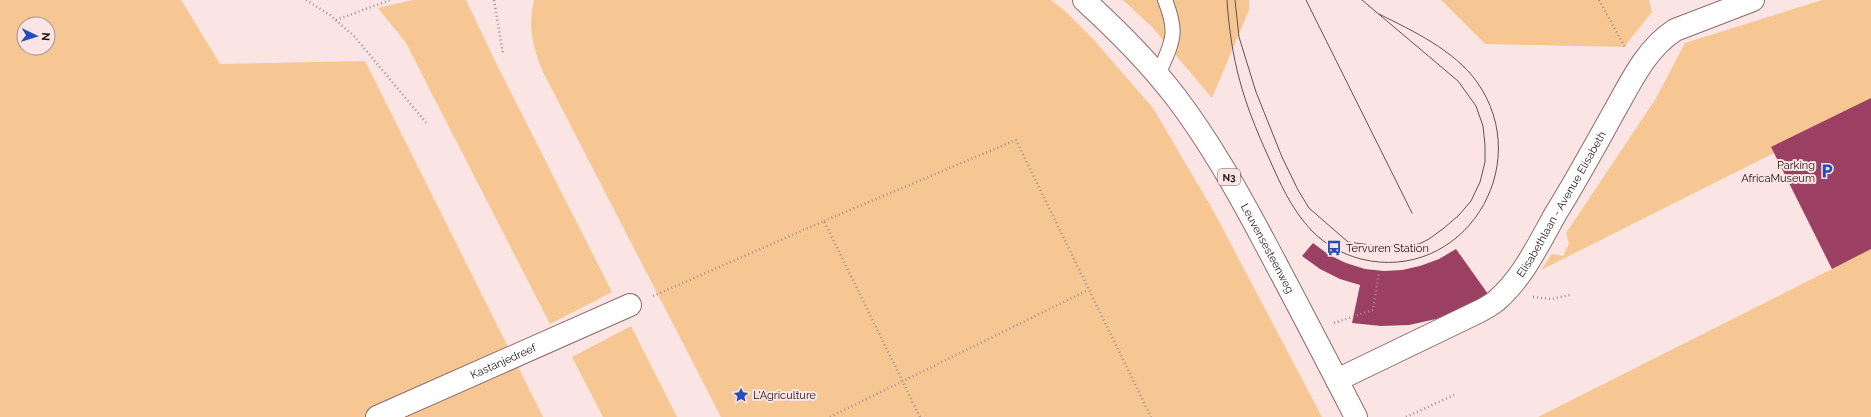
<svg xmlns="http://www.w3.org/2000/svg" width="1871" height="417" font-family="Raleway,sans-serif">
<rect width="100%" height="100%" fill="#fbe5e4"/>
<!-- green -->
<path fill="#f6c792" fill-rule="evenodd" d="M0 0H181L220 64 365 61 543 417H0ZM24 24H48V48H24Z
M413 0H466L498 67 612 292 550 324 406 43 378 8Z
M534 0H1051L1065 11 1093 39 1153 108 1214 212 1322 417H721L542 70C532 44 528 27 534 0Z
M1123 0H1249V10L1212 98 1152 27Z
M1441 0H1649L1652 12 1624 47 1485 44Z
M1822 0H1871V98L1772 147 1774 153 1541 270 1552 254 1563 256 1569 244 1566 233 1655 100 1685 43Z
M1871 249V417H1538L1832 269Z
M631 326 677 417H603L572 357Z"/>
<!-- building -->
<path fill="#9b4063" d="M1871 98V249L1832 269 1771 147Z
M1313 243 1329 255 1346 263 1365 269 1384 271 1402 270 1420 266 1439 259 1456 249 1488 294 1463 309 1436 319 1409 325 1381 326 1352 323 1360 285 1340 279 1320 269 1302 256Z"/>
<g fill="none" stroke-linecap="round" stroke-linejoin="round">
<!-- lane casing -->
<g stroke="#8a6b69" stroke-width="16">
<path id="lane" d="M1158 75C1172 42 1179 35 1165 0"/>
</g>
<!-- street casing -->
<g stroke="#8a6b69" stroke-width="24">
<g id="street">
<path id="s1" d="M1337 380 1478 312C1484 309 1491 305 1496 301 1523 278 1539 243 1556 213 1577 179 1596 144 1615 110 1632 80 1646 49 1675 30L1753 0"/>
<path id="s2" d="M377 417 630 305"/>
</g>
</g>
<!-- primary casing -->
<g stroke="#8a6b69" stroke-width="24">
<g id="primary">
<path id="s3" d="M1084 0C1117 30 1148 61 1175 96 1210 142 1238 192 1265 243 1296 301 1326 359 1356 417"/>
</g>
</g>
<!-- path -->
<path stroke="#a18f8e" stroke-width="2.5" stroke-dasharray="1 3" stroke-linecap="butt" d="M306 0 330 15 354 36 428 125
M494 0 503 54
M1599 0 1625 47
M336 20 390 0
M824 221 1016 140 1151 417
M653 296 824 221 920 417
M1533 297 1551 299 1570 295
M1334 323 1373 310 1379 273
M830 417 1088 290
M1406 417 1454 395"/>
<!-- lane -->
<use href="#lane" stroke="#fff" stroke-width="14"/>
<!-- street -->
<use href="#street" stroke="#fff" stroke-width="22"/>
<!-- primary -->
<use href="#primary" stroke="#fff" stroke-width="22"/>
<!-- tram -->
<path stroke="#625352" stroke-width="1" d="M1227 0C1231 61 1243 101 1268 156 1280 183 1291 209 1312 231 1326 245 1342 254 1361 259 1462 284 1537 167 1477 82 1454 50 1413 31 1379 14
M1235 0 1239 37 1256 92 1282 157 1298 190 1309 208 1348 242 1386 247 1419 244 1429 239 1444 228 1459 215 1471 201 1480 182 1485 162V145L1483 126 1476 106 1458 81 1362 0
M1306 0 1412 213"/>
</g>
<!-- icons -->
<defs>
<g id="parking-bare" transform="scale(1.2)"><path d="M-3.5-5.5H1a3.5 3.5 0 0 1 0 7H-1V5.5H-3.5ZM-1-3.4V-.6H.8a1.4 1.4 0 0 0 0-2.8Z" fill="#244dbb" stroke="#fbe5e4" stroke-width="2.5" paint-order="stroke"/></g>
<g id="bus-bare" transform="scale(1.2)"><path d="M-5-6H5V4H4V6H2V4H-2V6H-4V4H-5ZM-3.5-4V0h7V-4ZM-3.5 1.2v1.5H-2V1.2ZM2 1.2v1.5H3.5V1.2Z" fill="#244dbb" stroke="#fbe5e4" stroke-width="2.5" paint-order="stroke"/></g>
<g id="sight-bare" transform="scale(1.2)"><path d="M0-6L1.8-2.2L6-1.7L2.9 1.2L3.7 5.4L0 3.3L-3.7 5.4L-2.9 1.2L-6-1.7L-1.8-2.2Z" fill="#244dbb" stroke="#fbe5e4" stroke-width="2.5" paint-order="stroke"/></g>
</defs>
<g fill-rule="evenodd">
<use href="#parking-bare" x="1827" y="171"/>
<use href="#bus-bare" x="1334" y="248"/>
<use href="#sight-bare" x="741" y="395"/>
</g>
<g text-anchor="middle" stroke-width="4" stroke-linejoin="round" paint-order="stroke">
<!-- shield labels -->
<rect fill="#fbe5e4" stroke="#625352" stroke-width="1" x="1218" y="169" width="22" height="16" rx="3"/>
<g font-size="10" font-weight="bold" fill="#201413">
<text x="1229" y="181">N3</text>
</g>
<!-- poi labels -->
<g font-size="11" fill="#201413" stroke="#fbe5e4" text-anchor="start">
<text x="1815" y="169" text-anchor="end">Parking<tspan x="1815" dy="13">AfricaMuseum</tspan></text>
<text x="1346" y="252">Tervuren Station</text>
<text x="753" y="399">L'Agriculture</text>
</g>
<!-- street labels -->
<g font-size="11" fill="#201413" stroke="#fbe5e4">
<text dy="4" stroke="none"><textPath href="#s1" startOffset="295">Elisabethlaan - Avenue Elisabeth</textPath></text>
<text dy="4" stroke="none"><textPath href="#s3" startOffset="311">Leuvensesteenweg</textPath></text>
<text dy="4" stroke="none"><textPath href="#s2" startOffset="138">Kastanjedreef</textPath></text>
</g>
</g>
<!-- north arrow -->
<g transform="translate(36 36) rotate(94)"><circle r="19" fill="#fbe5e4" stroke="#a39190"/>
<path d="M0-3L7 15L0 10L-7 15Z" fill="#244dbb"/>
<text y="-6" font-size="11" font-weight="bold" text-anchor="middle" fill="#201413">N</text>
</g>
</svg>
